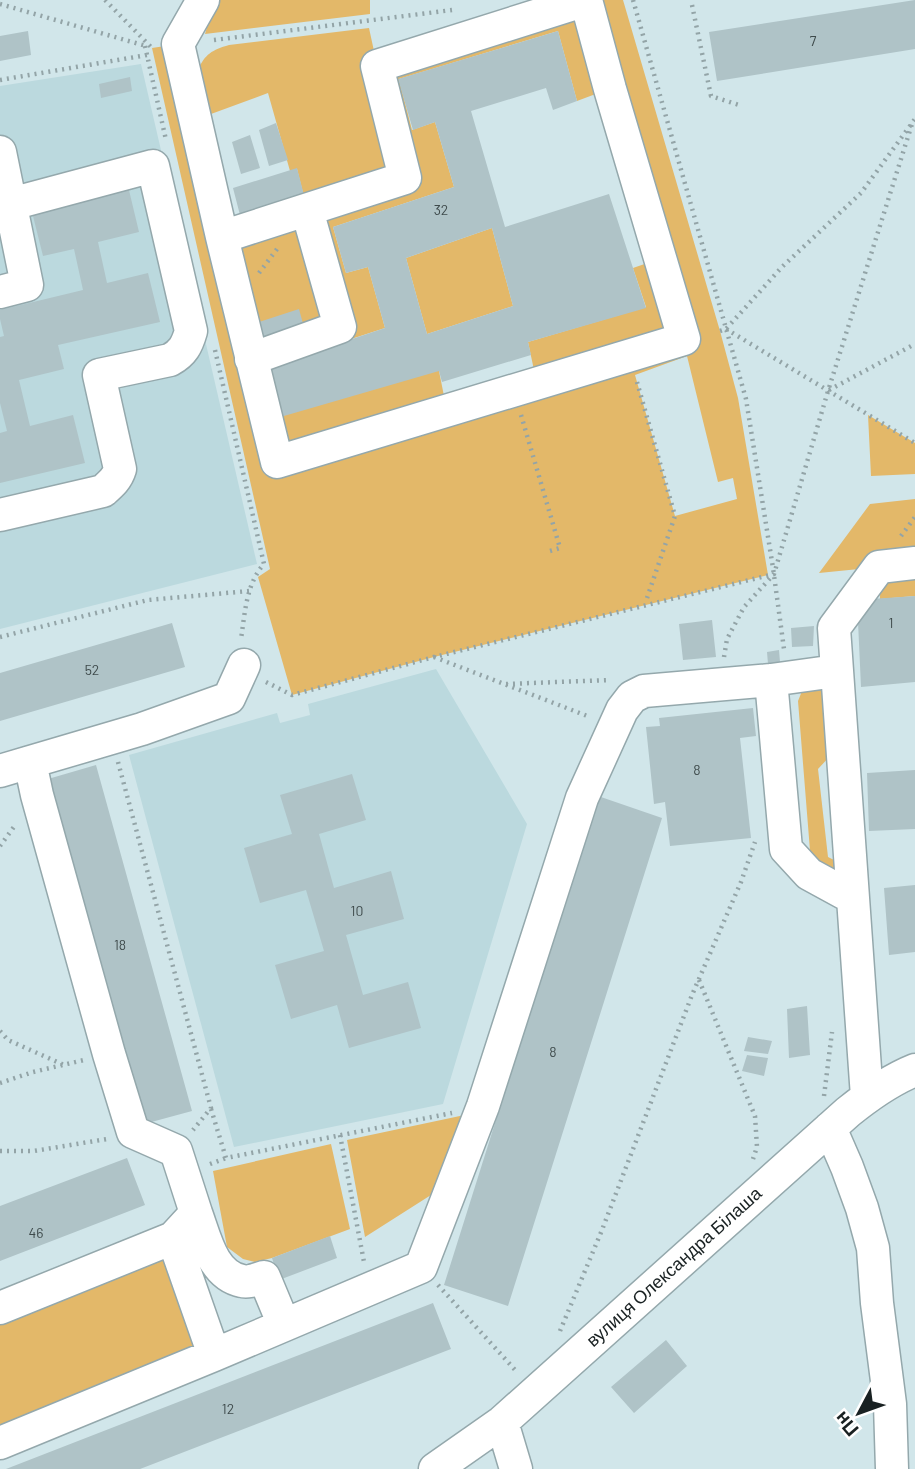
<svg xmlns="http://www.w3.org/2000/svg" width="915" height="1469" font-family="Barlow,sans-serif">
<rect width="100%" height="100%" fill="#d1e6ea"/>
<!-- built -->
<path fill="#bbd9de" d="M141 64 257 564 0 629V86Z
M436 669 527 824 443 1104 234 1147 129 755 277 713 280 723 310 715 308 704Z"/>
<!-- green -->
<path fill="#e3b869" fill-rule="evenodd" d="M215 0H370V14L205 34Z
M586 0H623L720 331 738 398 768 575 434 657 292 695 258 577 270 569 152 48 178 44 222 236 307 209 297 169 290 171 268 93 211 114 198 70C205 54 212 50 229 45L369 28 377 65ZM558 31 577 101 609 89 659 259 633 268 646 307 528 342 537 384 447 411 439 371 265 367 385 328 368 267 346 273 333 227 454 187 435 122 412 130 399 79ZM687 356 718 482 733 478 737 499 675 516 635 375Z
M492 228 513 306 427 334 406 258Z
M868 415 915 443V474L871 476Z
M915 499V596L880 599 879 567 819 573 870 504Z
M819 687 824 690 832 754 818 769 828 857 842 864 836 873 811 863 798 701 802 691Z
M474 1113 442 1188 365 1237 347 1140Z
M331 1144 350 1229 272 1258 255 1262 243 1259 227 1247 213 1171Z
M173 1238 214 1355 0 1443V1308Z"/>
<!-- building -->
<path fill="#afc3c7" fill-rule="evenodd" d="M915 0V49L717 81 709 32Z
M28 31 31 55 0 61V36Z
M558 31 577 101 553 110 546 88 471 111 505 227 609 194 646 308 528 342 531 355 442 382 439 371 277 418 265 368 385 328 368 267 346 273 333 227 454 187 435 122 413 130 398 79ZM492 228 513 306 427 334 406 258Z
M130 77 132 91 101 98 99 84Z
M276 123 288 160 269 166 259 130Z
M250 135 260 168 241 174 232 142Z
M297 168 304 195 240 215 233 188Z
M128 186 139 232 98 242 107 283 148 273 160 322 58 345 64 369 19 380 30 426 73 415 85 463 0 483V433L7 431 0 403V337L4 336 0 319V310L83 290 74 249 43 256 31 208Z
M299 309 305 331 265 344 259 322Z
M915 596V682L861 687 857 600Z
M712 620 716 657 683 660 679 624Z
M172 623 185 667 0 721V673Z
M814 626 813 646 792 647 791 628Z
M779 650 780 662 768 664 767 652Z
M753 708 756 736 740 738 751 838 670 846 665 802 654 804 646 727 660 726 659 718Z
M96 765 192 1111 144 1124 48 779Z
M915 770V829L869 831 867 773Z
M352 774 366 820 319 834 334 888 391 871 404 919 346 935 363 995 408 982 421 1028 349 1048 337 1005 291 1019 275 965 324 951 306 890 260 903 244 848 292 834 280 795Z
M598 796 662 818 508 1306 444 1285Z
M915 885V952L889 955 884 888Z
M807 1006 810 1055 789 1058 787 1009Z
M748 1037 772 1041 768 1054 744 1051Z
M747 1055 768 1058 764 1076 742 1071Z
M127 1158 145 1205 0 1261V1206Z
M330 1236 337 1258 279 1280 272 1258Z
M433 1303 451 1349 140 1469H6Z
M666 1340 687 1366 634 1413 611 1387Z"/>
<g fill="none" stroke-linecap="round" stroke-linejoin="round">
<!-- minor casing -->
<g stroke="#94a8ac" stroke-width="35">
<path id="minor" d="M203 0 178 44 222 237
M586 0 610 89 684 339 277 462 222 237 405 178 377 66Z
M0 152 27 285 0 292
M251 359 340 327 307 210
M0 515 103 491C111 484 117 479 120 469L99 375 170 360C183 353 187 345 191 331L153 166 11 204
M771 680 786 849 809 874 853 898
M0 771 30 762
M867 1097 834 628 879 567 915 563
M830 1128 847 1167 862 1208 873 1248 877 1303 890 1404 892 1469
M196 1213C205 1237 212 1275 242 1281 248 1283 257 1279 264 1277L284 1325
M173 1238 196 1213 176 1151 133 1132 109 1054 37 795 30 762 142 729 229 698 244 665
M0 1308 173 1238 214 1355
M502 1422 516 1469
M0 1443 214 1355 421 1267 483 1106 582 798 622 710 632 697 644 691 771 680 836 671
M435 1469 502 1422 848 1112C869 1095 890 1080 915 1070"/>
</g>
<!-- path -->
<path stroke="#93a4a7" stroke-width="4.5" stroke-dasharray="2 5" stroke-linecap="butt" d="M105 0 151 47
M633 0 746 399 773 568 784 649
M0 4 146 46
M692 5 711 96 739 105
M214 40 452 10
M145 46 166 140
M0 80 147 55
M259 273 277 249
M726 329 915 443
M720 331 726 329 782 267 861 193 915 119
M215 350 264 564C246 584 245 613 241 639
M637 382 675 516 647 598
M829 390 915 344
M521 415 560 548 550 551
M901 536 915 517
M0 637 148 600 249 591
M434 657 590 717
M724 657 727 639 744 607 774 574 828 391 912 124
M266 682 292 695 434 657 774 574
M506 684 610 680
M118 762 211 1108 193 1130
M0 846 16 824
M699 980 755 1116 757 1147 753 1159
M0 1031 8 1040 64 1065
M0 1083 33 1072 84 1060
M824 1096 832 1032
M211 1109 226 1158 452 1113
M340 1135 364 1262
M0 1151H34L107 1139
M210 1164 226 1158
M438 1285 517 1372
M560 1331 602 1230 692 995 741 882 755 842"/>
<!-- minor -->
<use href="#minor" stroke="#fff" stroke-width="32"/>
</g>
<g text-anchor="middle" stroke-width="5" stroke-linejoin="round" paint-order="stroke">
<!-- number labels -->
<g font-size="14" fill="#3e4a4b">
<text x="813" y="46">7</text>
<text x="441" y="215">32</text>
<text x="891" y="628">1</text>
<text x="92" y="675">52</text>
<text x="697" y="775">8</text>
<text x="357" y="916">10</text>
<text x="120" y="950">18</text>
<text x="553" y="1057">8</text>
<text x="36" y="1238">46</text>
<text x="228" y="1414">12</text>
</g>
<!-- street labels -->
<g font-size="18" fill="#192122" stroke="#fff">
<text transform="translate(674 1267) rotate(-42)" y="6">вулиця Олександра Білаша</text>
</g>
</g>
<!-- north arrow -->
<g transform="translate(859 1413) rotate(229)" stroke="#ffffff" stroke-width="5" paint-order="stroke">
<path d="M0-5L12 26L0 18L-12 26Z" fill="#192122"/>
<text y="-10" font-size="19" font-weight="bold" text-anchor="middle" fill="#192122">Пн</text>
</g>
</svg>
